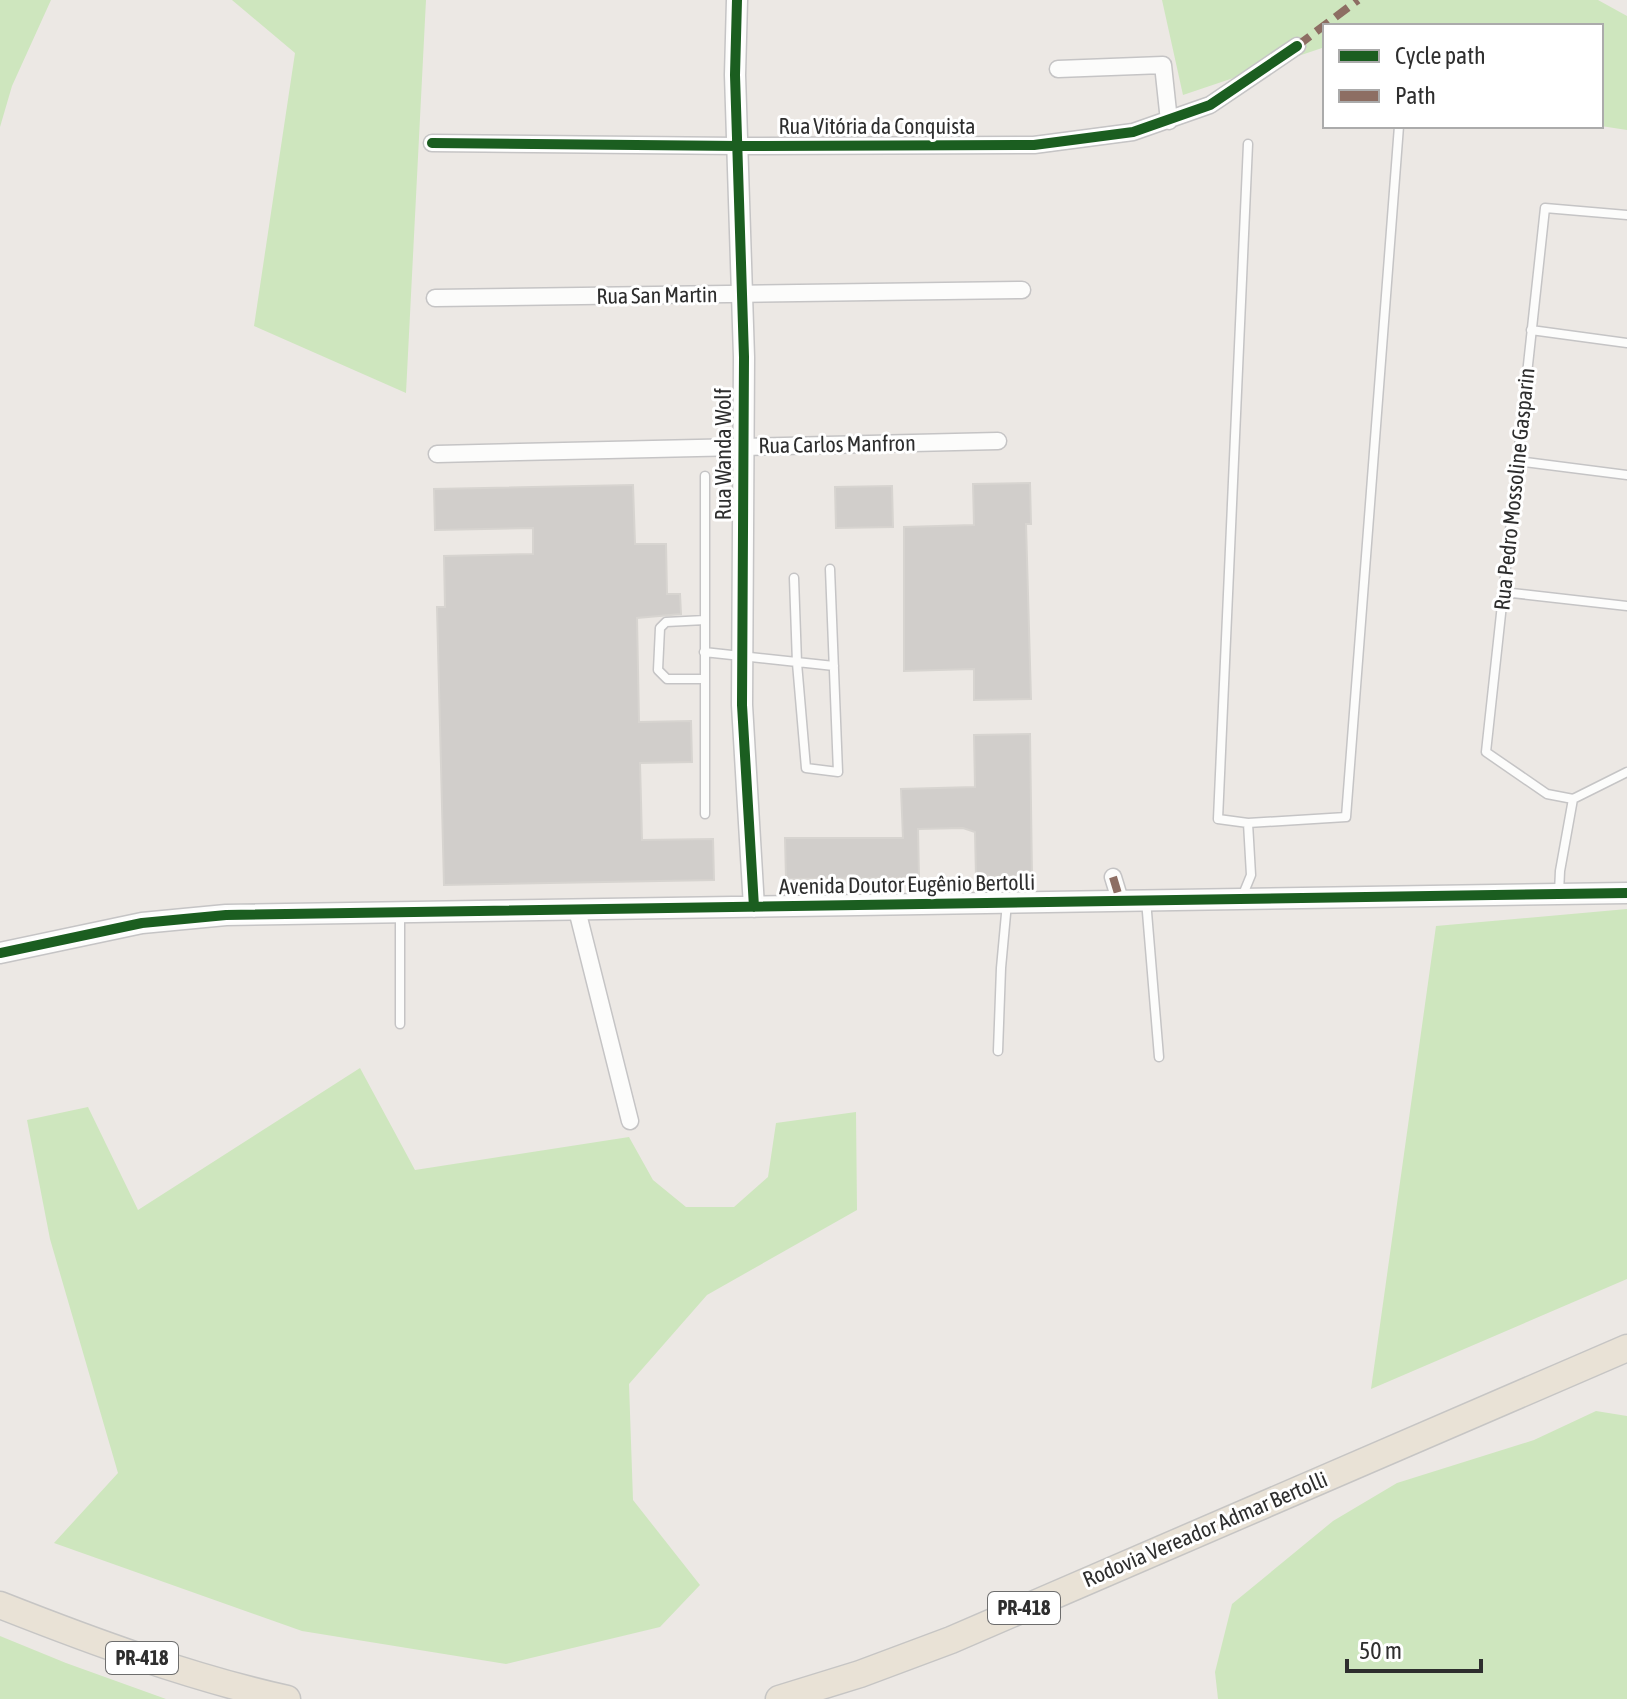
<svg xmlns="http://www.w3.org/2000/svg" width="1627" height="1699" font-family="'Asap Condensed',sans-serif">
<rect width="100%" height="100%" fill="#ece8e4"/>
<!-- green -->
<path fill="#cee6be" d="M0 0H51L12 86 0 127Z
M232 0H426L406 393 254 326 295 53Z
M1162 0H1598L1627 16V130L1601 126V26H1325V47L1183 95Z
M1627 909V1279L1371 1389 1436 926Z
M360 1068 415 1170 629 1137 653 1180 686 1207H734L768 1177 776 1123 856 1112 857 1210 707 1295 629 1384 633 1500 700 1585 660 1627 506 1664 302 1631 54 1543 118 1473 50 1239 27 1120 88 1107 138 1210Z
M1596 1411 1627 1416V1699H1218L1215 1672 1232 1604 1333 1521 1397 1483 1534 1440Z
M0 1636 66 1663 166 1699H0Z"/>
<!-- building -->
<path fill="#d1cecb" stroke="#d7d4d0" stroke-width="2" d="M1030 483 1031 524H1026L1031 699 974 700V669L904 671V527L974 525 973 484Z
M633 485 635 544H666L667 594H680L681 614 637 618 639 722 691 721 692 762 640 763 642 840 713 839 714 880 444 885 437 607H445L444 556 533 554V528L435 530 434 489Z
M892 486 893 527 836 528 835 487Z
M1030 734 1032 876 976 877 975 832 963 828 918 829 919 878 786 879 785 838H903L901 789 975 787 974 735Z"/>
<g fill="none" stroke-linecap="round" stroke-linejoin="round">
<!-- service casing -->
<g stroke="#c5c4c5" stroke-width="11">
<path id="service" d="M1248 144 1218 819 1248 823 1346 817 1399 126
M1627 215 1545 208 1486 752 1547 794 1573 799 1627 772
M1531 330 1627 343
M1517 461 1627 475
M794 578 797 663 806 768 838 772 830 569
M1503 592 1627 606
M704 652 834 666
M704 679H667L658 670 660 628 666 622 705 620
M705 814V476
M1559 893 1560 871 1573 799
M1242 897 1251 875 1248 823
M1146 900 1159 1057
M400 914V1024
M998 1051 1001 968 1007 903"/>
</g>
<!-- minor casing -->
<g stroke="#c5c4c5" stroke-width="19">
<path id="minor" d="M1058 69 1163 65 1169 121
M432 143 738 146 1034 145 1133 132 1210 105 1297 46
M435 298 1022 290
M437 454 998 441
M1113 877 1120 900
M577 910 630 1121"/>
</g>
<!-- tertiary casing -->
<g stroke="#c5c4c5" stroke-width="23">
<path id="tertiary" d="M737 0 735 75 744 357 742 705 754 907
M0 953 142 923 226 915 1627 893"/>
</g>
<!-- trunk casing -->
<g stroke="#c6c5c4" stroke-width="29">
<path id="trunk" d="M0 1605C94 1642 189 1677 287 1699
M779 1699 860 1674 951 1640 1627 1348"/>
</g>
<!-- service -->
<use href="#service" stroke="#fcfcfb" stroke-width="8"/>
<!-- minor -->
<use href="#minor" stroke="#fcfcfb" stroke-width="16"/>
<!-- tertiary -->
<use href="#tertiary" stroke="#fcfcfb" stroke-width="20"/>
<!-- trunk -->
<use href="#trunk" stroke="#e9e2d6" stroke-width="26"/>
<!-- quiet -->
<path stroke="#8d6e63" stroke-width="8" stroke-dasharray="16 8" stroke-linecap="butt" d="M1297 46 1358 0
M1113 877 1120 900"/>
<!-- cycleway casing -->
<g stroke="#fff" stroke-width="15">
<path id="cycleway" d="M737 0 735 75 744 357 742 705 754 907
M432 143 738 146 1034 145 1133 132 1210 105 1297 46
M0 953 142 923 226 915 1627 893"/>
</g>
<!-- cycleway -->
<use href="#cycleway" stroke="#1b5e20" stroke-width="10"/>
</g>
<g text-anchor="middle" stroke-width="6" stroke-linejoin="round" paint-order="stroke">
<!-- shield labels -->
<g fill="#fff" stroke="#6d6d6d" stroke-width="2">
<rect x="988" y="1592" width="72" height="32" rx="6"/>
<rect x="106" y="1642" width="72" height="32" rx="6"/>
</g>
<g font-size="20" font-weight="bold" fill="#2e2e2e">
<text x="1024" y="1615">PR-418</text>
<text x="142" y="1665">PR-418</text>
</g>
<!-- street labels -->
<g font-size="22" fill="#2e2e2e" stroke="#fff">
<text x="877" y="134">Rua Vitória da Conquista</text>
<text transform="translate(657 295) rotate(-1)" y="8">Rua San Martin</text>
<text transform="translate(837 444) rotate(-1)" y="8">Rua Carlos Manfron</text>
<text transform="translate(723 454) rotate(-90)" y="8">Rua Wanda Wolf</text>
<text transform="translate(1514 489) rotate(-84)" y="8">Rua Pedro Mossoline Gasparin</text>
<text transform="translate(907 884) rotate(-1)" y="8">Avenida Doutor Eugênio Bertolli</text>
<text transform="translate(1205 1529) rotate(-23)" y="8">Rodovia Vereador Admar Bertolli</text>
</g>
</g>
<!-- legend -->
<rect x="1323" y="24" width="280" height="104" fill="#ffffff" stroke="#ababab" stroke-width="2"/>
<rect x="1339" y="50" width="40" height="12" fill="#1b5e20" stroke="#ababab" stroke-width="2"/>
<text x="1395" y="64" font-size="24" fill="#2e2e2e">Cycle path</text>
<rect x="1339" y="90" width="40" height="12" fill="#8d6e63" stroke="#ababab" stroke-width="2"/>
<text x="1395" y="104" font-size="24" fill="#2e2e2e">Path</text>
<!-- scale -->
<path d="M1347 1659v12h134v-12" fill="none" stroke="#2e2e2e" stroke-width="4"/>
<text x="1359" y="1659" font-size="24" fill="#2e2e2e" stroke="#ffffff" stroke-width="6" paint-order="stroke">50 m</text>
</svg>
